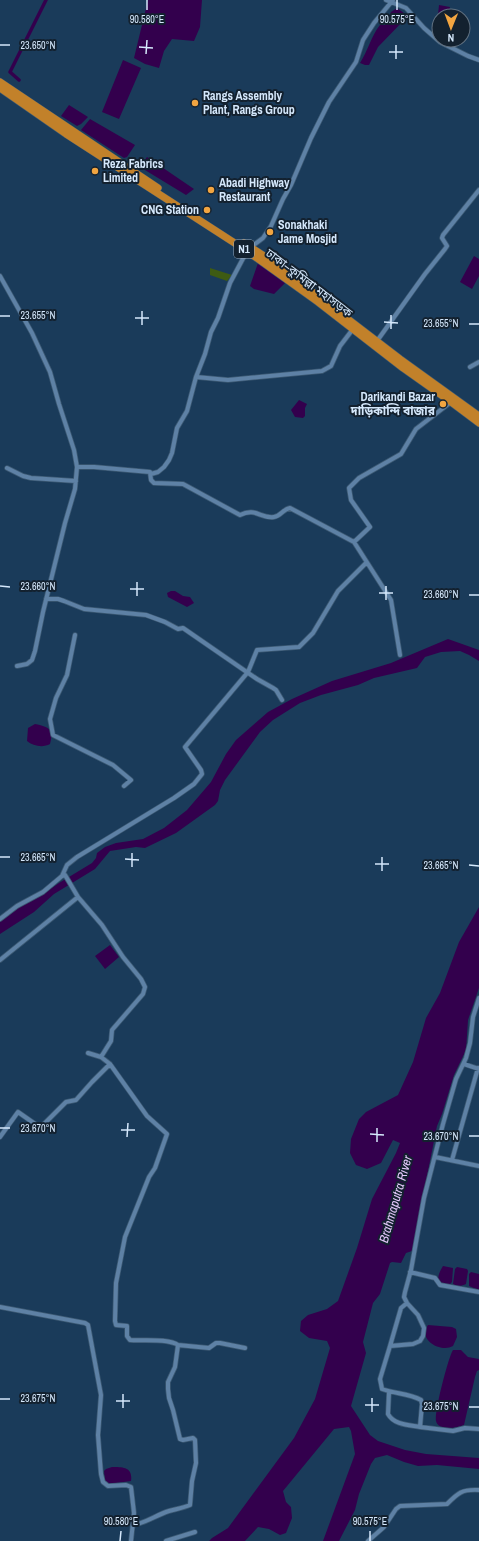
<svg xmlns="http://www.w3.org/2000/svg" width="479" height="1541" font-family="'Archivo Narrow','Noto Sans Bengali',sans-serif">
<rect width="100%" height="100%" fill="#1a3b5a"/>
<!-- green -->
<path fill="#3e5b13" d="M210 268 232 275 227 281 210 275Z"/>
<!-- water -->
<path fill="#33004d" d="M148 0H202L200 27 194 41 172 39 164 51 159 68 145 64 134 58Z
M439 5 450 7 448 16H439V18L438 15Z
M397 8 408 16 378 47 369 65H365L360 63C368 51 371 36 380 25H385L391 12Z
M123 60 141 68 119 119 102 112Z
M69 105 88 117 81 124 77 126 61 116Z
M90 119 135 145 127 157 124 158 81 130Z
M147 157 194 189 186 195 140 167Z
M474 256 479 259V276L472 289 460 282Z
M258 263 287 281 274 294 254 289 250 286Z
M299 400 307 404 305 408V416L303 418 295 417 291 410Z
M171 591H175L183 596 190 597 194 603 187 607 168 597 167 593Z
M448 639 479 650V661L469 655 460 651 441 652 425 657 417 668 374 678 358 685 321 695 300 703 273 720 260 732 225 780 220 790 218 801 215 805 176 833 145 848 136 847 110 851 95 869 54 894 34 912 0 934V920L17 908 39 897 59 883 92 863 96 858 97 853 105 847 116 843 143 839 164 828 187 810 211 782 226 754 236 740 268 712 292 699 332 681 391 663Z
M35 724C49 727 54 729 50 744 43 748 33 746 27 741L28 728Z
M479 907V988L468 1020 466 1050 454 1075 442 1114 437 1126 412 1251 406 1253 401 1263 392 1262 390 1263 380 1294 373 1303 363 1342 366 1353 351 1406 370 1435 378 1441 405 1450 426 1454 479 1458V1469L437 1465 418 1466 404 1462 387 1455 375 1458 371 1464 359 1494 355 1510 339 1541H323L355 1454 351 1431 349 1427 334 1429 283 1491 286 1502 291 1507 292 1518 286 1533 280 1535 269 1529 258 1527 245 1541H209L212 1538 228 1528 294 1438 315 1399 330 1348 327 1341 309 1338 300 1331 301 1321 308 1315 327 1309 338 1301 357 1248 372 1199 396 1153 400 1143 393 1140 381 1163 367 1169 356 1165 350 1153 351 1139 359 1119 366 1112 398 1095 413 1062 426 1018 440 993 459 942Z
M110 945 119 957 105 969 95 956Z
M443 1266 453 1268 452 1282 449 1285 439 1282C437 1276 440 1271 443 1266Z
M457 1267 467 1269 468 1271 466 1284C462 1286 457 1287 453 1284L455 1269Z
M471 1272 479 1274V1290L469 1286V1274Z
M428 1325 452 1327 456 1329 457 1337 453 1346C441 1353 417 1340 428 1325Z
M453 1350H461L468 1357 479 1359V1370L477 1371 475 1377 464 1425C457 1428 438 1431 436 1421 434 1413 448 1358 453 1350Z
M112 1467C123 1467 133 1467 131 1481L108 1484 105 1481 104 1471 106 1469Z"/>
<g fill="none" stroke-linecap="round" stroke-linejoin="round">
<!-- canal -->
<path stroke="#33004d" stroke-width="3.5" d="M19 80 10 72 46 0"/>
<!-- street casing -->
<g stroke="#3c5973" stroke-width="5.5">
<path id="street" d="M386 0 406 8 424 28 440 42 468 56 479 60
M251 247 263 238 271 226 283 199 291 185 311 138 329 102 356 62 363 40 374 23 393 0
M0 276 32 333 50 372 59 404 74 450 77 467 75 489 65 523 43 612 35 651 32 660 27 664 17 666
M377 341 425 274 445 249 447 246 442 238 443 235 479 190
M470 367 479 362
M196 377 228 380 322 371 331 366 340 346 353 329
M77 467H94L150 472 151 480 154 483 183 484 240 515C256 507 260 519 274 517 281 516 283 509 290 508L354 542 391 600 400 655
M7 468 23 476 31 478 76 481
M151 474 158 472 164 467 169 460 172 453 177 428 187 411 196 377 205 354 211 332 218 318 230 283 247 251
M354 542 370 527 351 500 349 488 359 478 401 454 416 429 451 402
M46 599H58L64 601 84 609 146 615 165 622 178 629 183 628 257 679 273 688 276 690 282 700
M75 635 67 675 56 698 50 719 53 735 113 765 131 780 124 786
M62 876 67 865 77 857 174 798 194 784 202 774 201 770 185 747 248 672 257 650 299 647 313 633 338 591 366 563
M0 919 17 906 43 892 62 876 65 875 78 897 102 925 123 957 141 979 145 987 143 994 112 1030 111 1041 101 1057 110 1064 147 1116 167 1134 155 1168 149 1177 125 1237 116 1283 115 1321 116 1325 127 1326V1336L130 1340C142 1341 169 1338 178 1345L175 1367 168 1382V1389L169 1398 173 1410 180 1439 183 1440 193 1438 195 1440 196 1463 192 1481 190 1505C183 1508 176 1509 169 1511 156 1515 146 1523 133 1525
M0 960 78 897
M479 998 473 1017 470 1043 466 1058 456 1079 443 1124 424 1198 411 1270 405 1292 404 1297 407 1303 418 1315 424 1328 423 1336 420 1341 413 1344 390 1346 380 1379 382 1389C395 1394 409 1393 421 1400L422 1404 420 1427 453 1431 465 1428 479 1429
M88 1053 101 1057
M464 1064 479 1069
M0 1137 18 1112 38 1126 43 1125 66 1102 76 1100 92 1082 110 1064
M435 1157 479 1166
M452 1160 478 1068
M410 1272 435 1278 440 1285 479 1292
M0 1307 85 1323 88 1325 101 1395 98 1435 101 1474 103 1482 108 1486 126 1485 131 1487 134 1513 131 1541
M178 1345 209 1348 216 1343H220L245 1348
M390 1346 401 1308 407 1303
M389 1392 388 1414C394 1425 409 1425 420 1427
M166 1541 195 1532
M368 1541 384 1527 396 1509 400 1506 447 1504C458 1493 462 1489 479 1490"/>
</g>
<!-- highway casing -->
<g stroke="#3c5973" stroke-width="8">
<path id="highway" d="M0 82 158 188
M0 88 66 134 247 251 318 302 403 368 451 402 479 423
M244 243 272 261 400 359 479 416"/>
</g>
<!-- street -->
<use href="#street" stroke="#5e81a5" stroke-width="4"/>
<!-- highway -->
<use href="#highway" stroke="#c2812a" stroke-width="7"/>
</g>
<!-- ticks -->
<path fill="none" stroke="#d5e8fc" stroke-width="1.5" d="M147 10V0M397 10V0M0 45H10M139 47 153 48M389 52H403M146 54 147 40M396 59V45M0 316H10M135 318H149M384 322 398 323M469 324H479M142 325V311M391 329V315M0 586 10 587M130 589H144M379 593H393M469 595H479M137 596V582M386 600V586M0 857H10M125 859 139 860M375 864H389M469 865 479 866M132 867V853M382 871V857M0 1128H10M121 1130H135M370 1134 384 1135M469 1136H479M127 1137 128 1123M377 1142V1128M0 1399H10M116 1401H130M365 1405H379M469 1407H479M123 1408V1394M372 1412V1398M120 1541 121 1531M370 1541V1531"/>
<!-- markers -->
<g fill="#f2a541" stroke="#13212f" stroke-width="1.5">
<circle cx="195" cy="103" r="4"/>
<circle cx="95" cy="171" r="4"/>
<circle cx="211" cy="190" r="4"/>
<circle cx="207" cy="210" r="4"/>
<circle cx="270" cy="232" r="4"/>
<circle cx="443" cy="404" r="4"/>
</g>
<g text-anchor="middle" stroke-width="4" stroke-linejoin="round" paint-order="stroke">
<!-- shield labels -->
<rect fill="#13212f" stroke="#9bacbe" stroke-width="1" x="234" y="240" width="20" height="18" rx="3"/>
<g font-size="11" font-weight="bold" fill="#d5e8fc">
<text x="244" y="253">N1</text>
</g>
<!-- poi labels -->
<g font-size="12" font-weight="bold" fill="#d5e8fc" stroke="#13212f" text-anchor="start">
<text x="203" y="100">Rangs Assembly<tspan x="203" dy="14">Plant, Rangs Group</tspan></text>
<text x="103" y="168">Reza Fabrics<tspan x="103" dy="14">Limited</tspan></text>
<text x="219" y="187">Abadi Highway<tspan x="219" dy="14">Restaurant</tspan></text>
<text x="199" y="214" text-anchor="end">CNG Station</text>
<text x="278" y="229">Sonakhaki<tspan x="278" dy="14">Jame Mosjid</tspan></text>
<text x="435" y="401" text-anchor="end">Darikandi Bazar<tspan x="435" dy="14">দাড়িকান্দি বাজার</tspan></text>
</g>
<!-- street labels -->
<g font-size="12" fill="#d5e8fc" stroke="#13212f">
<text transform="translate(309 283) rotate(37)" y="4">ঢাকা–কুমিল্লা মহাসড়ক</text>
</g>
<!-- water labels -->
<g font-size="13" font-style="italic" fill="#e4c8fb" stroke="#13212f">
<text transform="translate(395 1199) rotate(-74)" y="5">Brahmaputra River</text>
</g>
</g>
<g font-size="10" text-anchor="middle" fill="#d5e8fc" stroke="#13212f" stroke-width="4" stroke-linejoin="round" paint-order="stroke">
<text x="147" y="23">90.580°E</text>
<text x="397" y="23">90.575°E</text>
<text x="38" y="49">23.650°N</text>
<text x="38" y="319">23.655°N</text>
<text x="441" y="327">23.655°N</text>
<text x="38" y="590">23.660°N</text>
<text x="441" y="598">23.660°N</text>
<text x="38" y="861">23.665°N</text>
<text x="441" y="869">23.665°N</text>
<text x="38" y="1132">23.670°N</text>
<text x="441" y="1140">23.670°N</text>
<text x="38" y="1402">23.675°N</text>
<text x="441" y="1410">23.675°N</text>
<text x="121" y="1525">90.580°E</text>
<text x="370" y="1525">90.575°E</text>
</g>
<!-- north arrow -->
<g transform="translate(451 28) rotate(181)"><circle r="19" fill="#13212f" stroke="#617181"/>
<path d="M0-3L7 15L0 10L-7 15Z" fill="#f2a541"/>
<text y="-6" font-size="11" font-weight="bold" text-anchor="middle" fill="#d5e8fc">N</text>
</g>
</svg>
